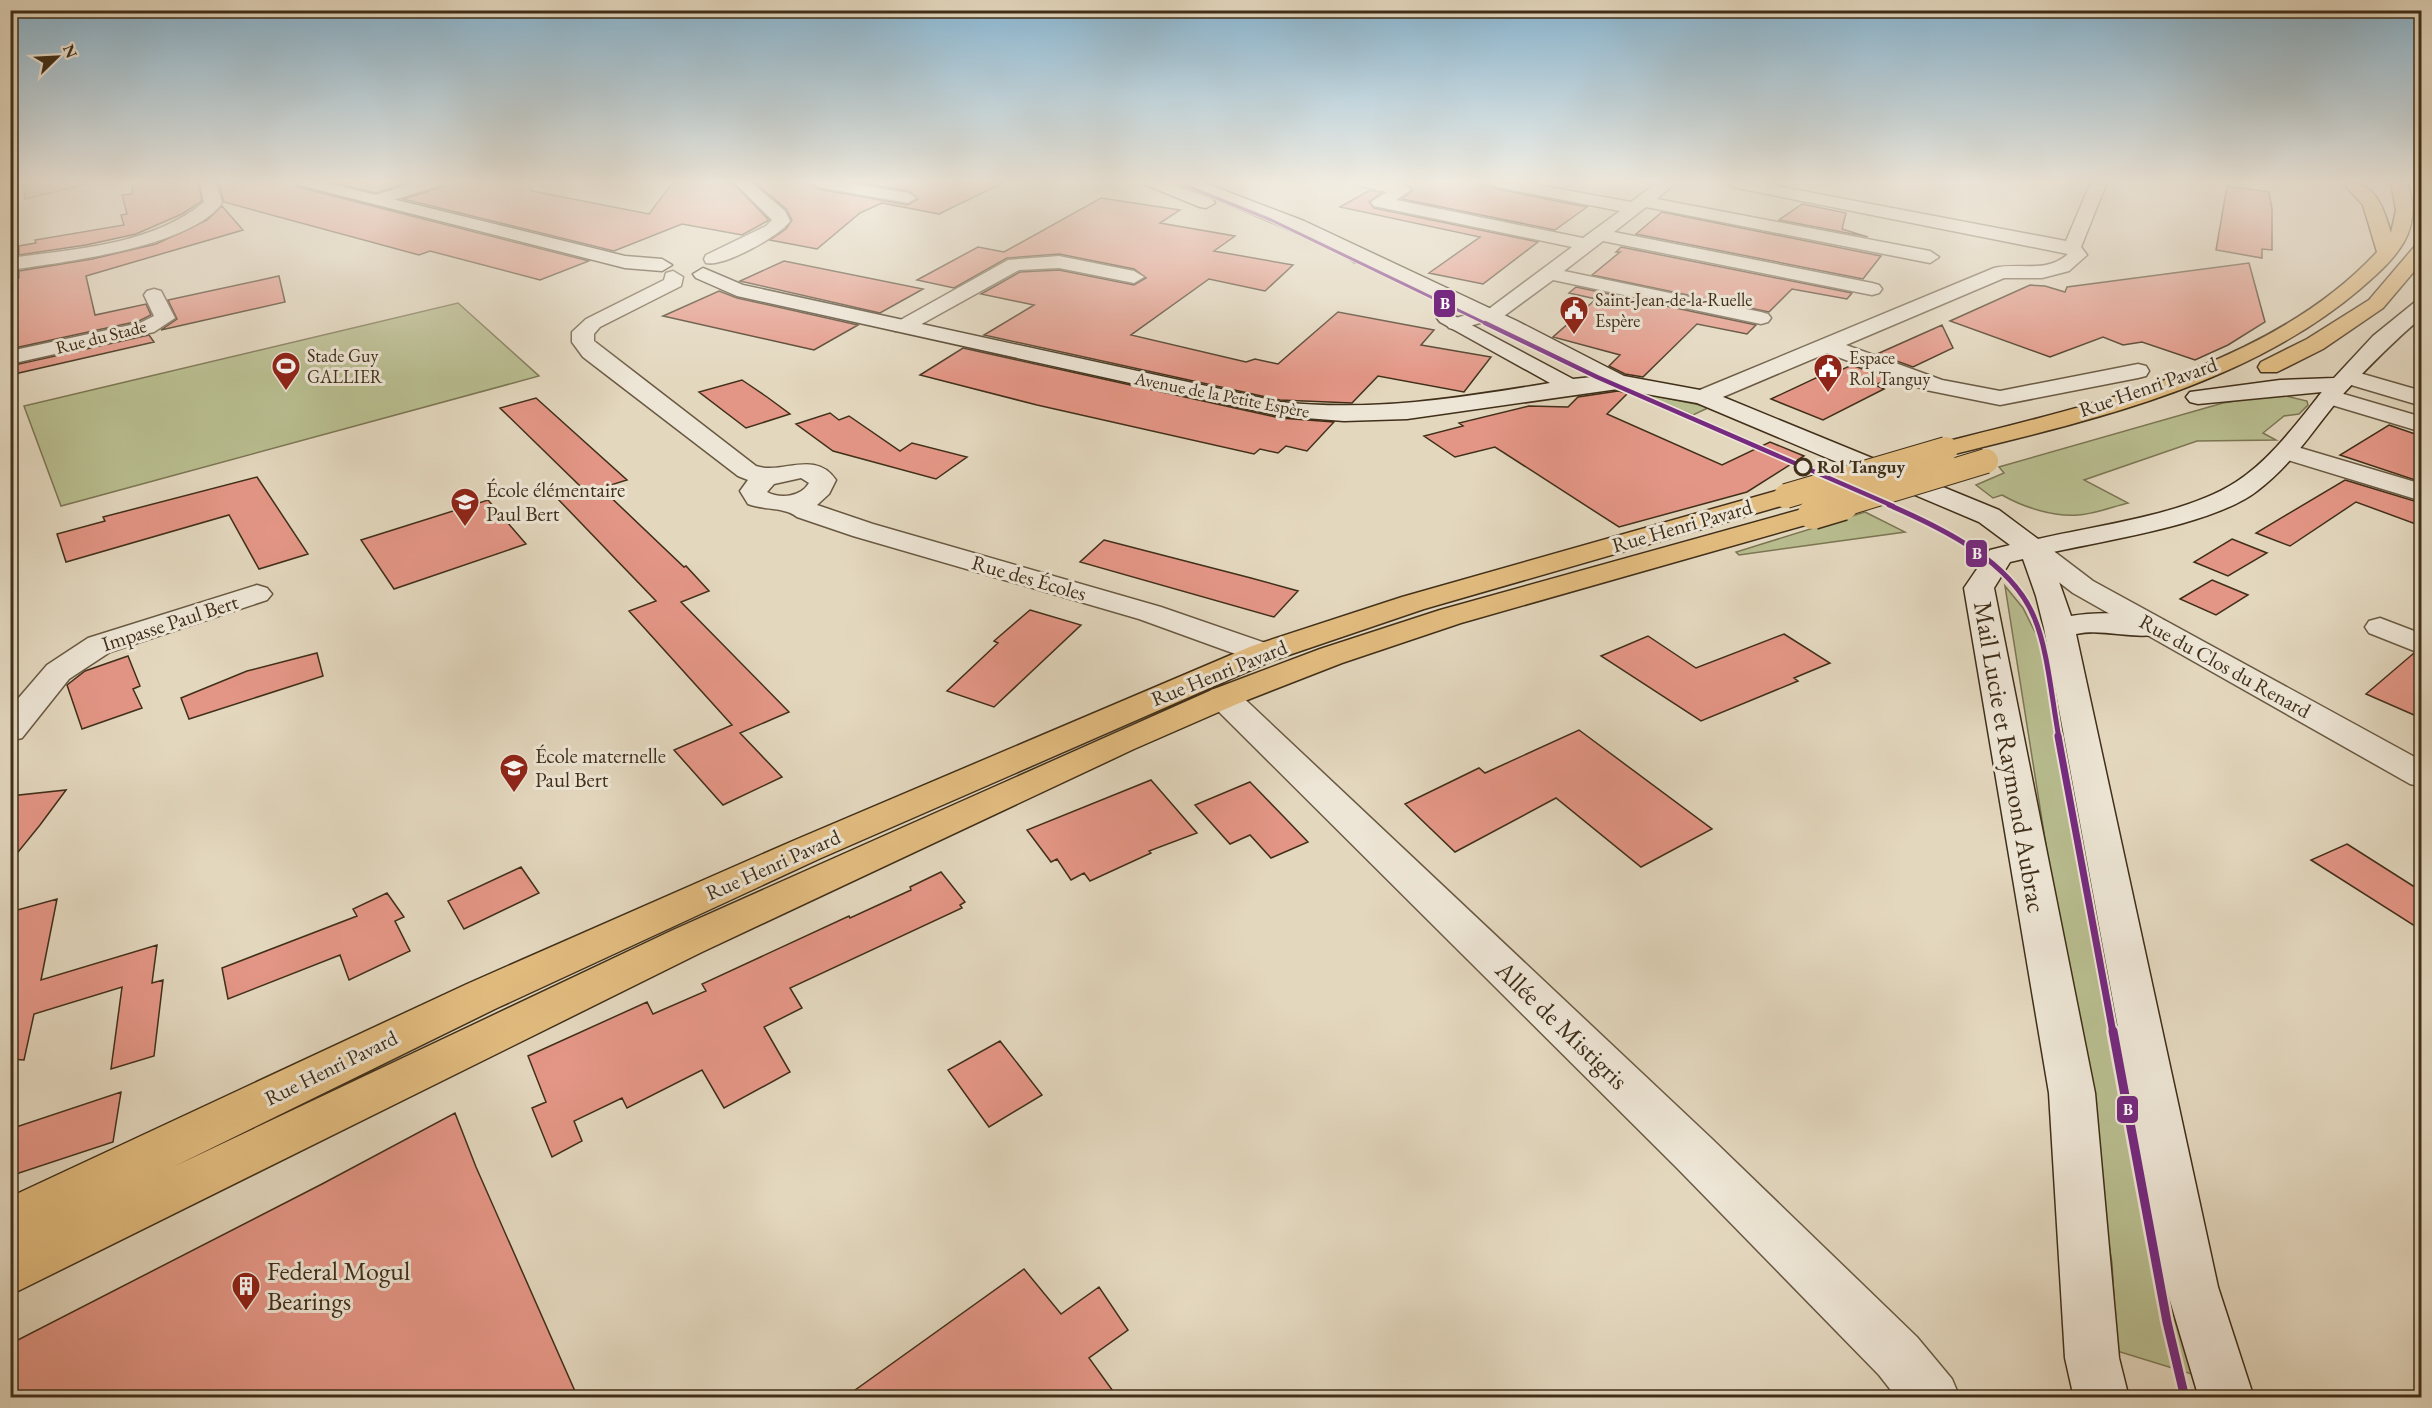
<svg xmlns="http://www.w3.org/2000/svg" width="2432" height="1408" font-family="'EB Garamond',serif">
<rect width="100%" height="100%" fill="#e3d7be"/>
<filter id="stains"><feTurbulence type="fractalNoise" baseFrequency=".00333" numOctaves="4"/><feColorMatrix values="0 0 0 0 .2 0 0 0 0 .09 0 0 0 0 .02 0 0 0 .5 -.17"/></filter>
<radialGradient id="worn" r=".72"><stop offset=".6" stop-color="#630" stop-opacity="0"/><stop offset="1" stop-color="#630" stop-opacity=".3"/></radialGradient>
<!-- green -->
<path fill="#b8bd8f" stroke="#7c7654" stroke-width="1.5" d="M10 182H96L25 199 23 182Z
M458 303 539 376 61 506 24 406Z
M1636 392 1710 407 1693 415Z
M2278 394 2307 401 2308 405 2299 414 2284 416 2263 433 2276 440 2197 441 2084 480 2128 503C2112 507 2094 514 2078 515 2053 517 2023 507 2002 495L1993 498 1976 485 2004 473 1999 467 2223 403Z
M1865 512 1905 532 1739 555 1736 552Z
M2005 586 2023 608 2035 632 2046 636 2198 1376 2117 1351 2112 1263Z"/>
<!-- building -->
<path fill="#e49686" stroke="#402f19" stroke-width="1.5" d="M133 182H198L202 201 182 214 136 234 86 245 19 255V246L36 243 35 240 124 225 121 215 127 214 122 195 132 194Z
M218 182H295L298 187 589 261 540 280 430 251 419 255 224 202Z
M331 182H412L376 193Z
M445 182H530L532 191 649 214 673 182H732L769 220 742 235 682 224 614 251 403 199 442 187Z
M754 182H808L818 189 908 205 918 199 909 191 855 182H1005L939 214 882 203 860 213 817 249 770 240 786 229 792 220 786 209Z
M1401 182H1475L1497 189 1587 207 1555 230 1402 199 1413 190Z
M2227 186 2269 192 2272 209V250L2262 249V258L2216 250Z
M1370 190 1381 193 1369 202 1374 208 1538 242 1483 284 1429 273 1480 237 1340 207Z
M1101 198 1180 210 1160 223 1235 236 1214 251 1293 265 1265 291 1209 279 1131 335 1246 362 1255 359 1278 364 1338 312 1434 330 1421 345 1491 357 1464 392 1378 376 1352 403 1280 400 984 335 1034 305 981 294 1020 272 1059 270 1134 285 1146 278 1134 269 1059 254 1007 258 954 288 917 280 978 247 1004 252Z
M1802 204 1846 213 1842 229 1868 237 1779 220Z
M222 206 243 230 86 276 95 315 146 304 151 315 139 321 10 349V281L19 278V271L92 259 156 244 207 220Z
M1662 212 1881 256 1863 279 1636 234Z
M1621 247 1852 293 1847 299 1792 289 1769 312 1592 275 1620 252H1616Z
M784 261 923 289 880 313 740 281Z
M2249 263 2265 322 2228 345 2195 360 2142 342 2123 345 2103 337 2050 357 1950 321 2030 285 2045 286 2065 292 2067 287Z
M279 276 285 302 161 330 177 319 168 300Z
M1576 287 1756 325 1747 334 1697 324 1643 377 1625 374 1609 366 1620 355 1553 337 1596 299 1569 293Z
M719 291 737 298 858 325 814 350 663 316Z
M1942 325 1953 348 1913 367 1877 354Z
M149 335 154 342 10 375V366Z
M963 348 1280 418 1334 422 1307 451 1286 446 1278 453 1260 449 1254 454 1037 405 920 375Z
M1852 365 1889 379 1875 385 1884 389 1823 420 1771 399 1837 368 1841 370Z
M742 380 767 397 790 414 746 428 699 392Z
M1618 391 1628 393 1607 414 1722 465 1770 442 1804 456 1747 492 1619 527 1495 447 1455 457 1424 436 1463 426 1459 423 1529 406 1568 407 1578 397Z
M536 398 627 480 601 488 684 567 686 566 709 591 681 602 789 712 740 733 782 777 723 805 674 750 732 725 629 611 656 601 555 496 581 487 500 408Z
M830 413 839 420 849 416 900 451 912 443 967 457 936 479 833 451 796 424Z
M2389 425 2421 436V482L2340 455Z
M257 477 308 554 259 569 229 515 66 562 57 534 105 521 103 517Z
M2345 480 2421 503V526L2356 502 2290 546 2256 533Z
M488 500 526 544 394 589 361 540Z
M2232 539 2267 553 2228 576 2194 562Z
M1104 540 1251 578 1298 591 1274 617 1080 562Z
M2212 580 2248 595 2216 615 2180 599Z
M1030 610 1081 625 994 707 947 691 998 643 994 641Z
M1784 634 1830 663 1794 678 1798 681 1701 721 1601 656 1648 636 1696 668Z
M317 653 323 676 189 719 181 698 247 671Z
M2414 653 2421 656V718L2366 694Z
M128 656 140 686 133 689 142 708 82 729 67 685 85 671Z
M1579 730 1712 829 1641 867 1556 798 1455 852 1405 804 1479 768 1485 773Z
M1151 780 1197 833 1149 851 1151 853 1090 881 1084 873 1071 880 1057 859 1051 862 1027 830Z
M1250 782 1284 817 1308 842 1271 858 1250 835 1230 844 1195 805Z
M66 790 40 825 10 862V796Z
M2347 844 2421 891V930L2311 860Z
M521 867 539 893 464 929 448 901Z
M941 872 965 902 960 905 962 908 790 988 802 1008 764 1027 790 1072 724 1108 702 1070 627 1108 622 1098 574 1121 582 1141 552 1157 532 1108 546 1102 528 1056 647 1002 653 1014 706 991 702 984 849 916 850 918 911 890 910 887Z
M387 893 404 917 395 921 410 951 349 980 340 955 228 999 222 968 357 916 353 909Z
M57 899 41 980 157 945 152 983 163 980 154 1056 111 1069 122 987 34 1014 24 1060 10 1059V912Z
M1000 1041 1042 1095 989 1127 948 1070Z
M121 1092 113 1142 10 1176V1129Z
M455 1113 476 1167 578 1398H10V1344L322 1184Z
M1024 1269 1061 1314 1099 1287 1128 1330 1089 1358 1118 1398H844Z"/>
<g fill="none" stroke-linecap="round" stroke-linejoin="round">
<!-- street casing -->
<g stroke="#695942" stroke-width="3">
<path id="street" d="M200 182H216L222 203C190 248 63 262 10 270V258C74 249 153 245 204 202Z
M419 182H443L441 185 378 205 369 200 372 196Z
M734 182H751L785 211 790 221C780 236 724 267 706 263L704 259 706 255 766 226 772 220Z
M810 182H844L908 193 916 198 908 203 818 187Z
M1355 182C1369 181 1401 178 1411 190L1396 200 1583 238 1620 211 1497 187 1489 182H1521L1631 202 1658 182H1676L1657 199 1930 251 1939 257 1930 263 1646 207 1614 232 1872 283 1879 285 1882 289 1879 293 1872 295 1603 241 1564 271 1761 312 1768 314 1771 318 1768 322 1761 324 1553 280 1504 316 1456 330 1449 328 1446 324 1449 320 1490 308 1572 247 1374 206 1371 202 1387 192 1357 185Z
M1724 182H1756L2066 241 2091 182H2107L2081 247 2087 255 2069 271 2042 278H2004L1846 345 1942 380 2000 391 2138 364 2146 366 2149 371 2146 376 2138 378 2000 405 1926 390 1827 353 1711 402H1695L1691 397 1695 392 1994 268C2019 262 2046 274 2068 254L1732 187Z
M1059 256 1134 271 1144 277 1134 283 1059 268 1019 270 909 331H895L891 327 895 323 1008 260Z
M673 271 683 277 681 286 600 327 594 334V341L756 466C782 475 815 449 836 480L829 494 817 505 873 524 1161 607 1274 646 1279 653 1274 660 1263 662 1252 660 1139 619 853 536 797 517C785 507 763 510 748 504L740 491 748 480 738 476 583 357 572 342V332L586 319 664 280 666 273ZM801 478 809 483C801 497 780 499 767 492L774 484Z
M154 289 161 291 175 318 154 332 10 364V351L140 323 154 316 144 295 147 291Z
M2349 370 2422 391V406L2341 382 2338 377 2341 372Z
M2330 390 2422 417V432L2322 402 2318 397 2322 392Z
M2287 444 2422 484V501L2278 457 2274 452 2278 447Z
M2033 541 2043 543 2093 581 2422 761V787L2410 784 2073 593 2023 555 2019 549 2023 543Z
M257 585 267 588 272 594 267 600 110 652 69 679 22 738 10 741V708L47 665 88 638Z
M2380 618 2422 634V654L2369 633 2365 627 2369 621Z
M1223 687 1235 690 1711 1138 1917 1337 1952 1379 1960 1398H1897L1879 1375 1677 1168 1211 704 1207 697 1211 690Z"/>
</g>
<!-- secondary casing -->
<g stroke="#402f19" stroke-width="3">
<path id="secondary" d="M297 182H323L625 256 662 259 672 265 662 271 625 268 299 185Z
M1144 182H1166L1212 199 1215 203 1206 208 1200 207 1146 185Z
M1180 182H1202L1304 221 1517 321 1624 376 1711 392 1999 510 2038 539C2098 525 2185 515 2236 482 2271 459 2296 424 2322 392L2198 404 2190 402 2186 397 2190 392 2280 380 2334 378 2373 336 2415 302 2422 300V317C2394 341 2368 367 2344 393 2313 429 2296 461 2257 491 2213 525 2105 540 2049 553L2071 616C2100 611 2135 613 2164 621L2168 627 2164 633C2135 641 2105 628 2076 634L2218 1287 2254 1398H2199L2166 1287 2044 628 2036 596 2023 559 2010 562 1994 588 2095 1093 2119 1358 2129 1398H2074L2065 1358 2049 1093 1964 588 1990 550 2010 545 1979 522 1697 403 1618 389 1407 419 1344 421 1280 416 737 296 696 278 693 274 703 268 743 285 1280 402C1372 412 1459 398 1550 383L1440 322 1437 318 1440 314 1447 312 1573 379 1592 377C1459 306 1323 241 1182 185Z"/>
</g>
<!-- primary casing -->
<g stroke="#402f19" stroke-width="3">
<path id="primary" d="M2342 182C2374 180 2383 205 2391 233L2396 210 2391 182H2407C2425 231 2396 258 2360 289 2246 386 2089 421 1946 456L1937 454 1934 449 1937 444C2085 406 2270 368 2377 252L2363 205Z
M2422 245V262L2383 308 2323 349 2277 372H2261L2258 367 2261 362 2307 339 2369 300 2415 246Z
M1786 488 1795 490 1799 496 1795 502 1424 609 1274 660 821 858 497 1008 173 1167 673 930 1214 689 1320 649 1440 610 1813 506 1823 508 1826 514 1823 520 1461 623 1342 663 1237 704 1134 749 702 952 10 1295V1245L14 1243 10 1245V1197L467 984 795 840 1252 646 1402 597Z"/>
</g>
<!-- street -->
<use href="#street" fill="#ede5d5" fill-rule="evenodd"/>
<!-- secondary -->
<use href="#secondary" fill="#ede5d5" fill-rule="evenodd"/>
<!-- primary -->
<use href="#primary" fill="#e2bc7f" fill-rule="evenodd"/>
<!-- tram -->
<path stroke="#402f19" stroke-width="1.5" d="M1329 247 1355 263"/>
<!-- primary-bridge-far1 casing -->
<g stroke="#402f19" stroke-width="26" stroke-linecap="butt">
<path id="primary-bridge-far1" d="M1786 496 1946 449
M1838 506 1986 461"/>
</g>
<!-- primary-bridge casing -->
<g stroke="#402f19" stroke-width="33" stroke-linecap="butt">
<path id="primary-bridge" d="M1813 514 1843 505"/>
</g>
<!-- primary-bridge-far1 -->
<use href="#primary-bridge-far1" stroke="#e2bc7f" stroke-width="24"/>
<!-- primary-bridge -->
<use href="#primary-bridge" stroke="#e2bc7f" stroke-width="30"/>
<!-- tram-1-far4 casing -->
<g stroke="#ede5d5" stroke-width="5">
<path id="tram-1-far4" d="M1177 182 1271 220 1489 325"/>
</g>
<!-- tram-1-far3 casing -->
<g stroke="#ede5d5" stroke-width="8">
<path id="tram-1-far3" d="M1485 323 1597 377 1893 506"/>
</g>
<!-- tram-1-far2 casing -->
<g stroke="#ede5d5" stroke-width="9">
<path id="tram-1-far2" d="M1889 505C1942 528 2011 561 2034 617 2048 649 2052 702 2059 738"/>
</g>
<!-- tram-1-far1 casing -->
<g stroke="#ede5d5" stroke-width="11">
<path id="tram-1-far1" d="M2058 736 2113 1033"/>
</g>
<!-- tram-1 casing -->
<g stroke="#ede5d5" stroke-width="14">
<path id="tram-1" d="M2113 1031 2167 1322 2185 1398"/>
</g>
<!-- tram-1-far4 -->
<use href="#tram-1-far4" stroke="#762a80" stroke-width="3"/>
<!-- tram-1-far3 -->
<use href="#tram-1-far3" stroke="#762a80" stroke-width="4.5"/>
<!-- tram-1-far2 -->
<use href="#tram-1-far2" stroke="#762a80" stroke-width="5"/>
<!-- tram-1-far1 -->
<use href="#tram-1-far1" stroke="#762a80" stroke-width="7"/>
<!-- tram-1 -->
<use href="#tram-1" stroke="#762a80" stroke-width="9"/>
</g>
<!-- sky -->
<linearGradient id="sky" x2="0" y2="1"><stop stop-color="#87b6d3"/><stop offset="0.48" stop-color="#f2ede2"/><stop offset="1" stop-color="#f2ede2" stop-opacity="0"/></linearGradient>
<rect width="2432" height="379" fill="url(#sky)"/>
<!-- icons -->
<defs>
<g id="civic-pin" transform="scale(1.5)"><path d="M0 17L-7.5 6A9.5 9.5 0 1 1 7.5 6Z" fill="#8f2418" stroke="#ede5d5"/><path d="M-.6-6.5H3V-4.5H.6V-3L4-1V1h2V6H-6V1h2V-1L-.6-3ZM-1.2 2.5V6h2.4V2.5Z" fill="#fff"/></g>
<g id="stadium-pin" transform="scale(1.5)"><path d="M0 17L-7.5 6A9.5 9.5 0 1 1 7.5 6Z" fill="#8f2418" stroke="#ede5d5"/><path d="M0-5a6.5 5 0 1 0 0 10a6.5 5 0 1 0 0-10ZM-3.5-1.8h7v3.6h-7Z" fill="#fff"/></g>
<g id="school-pin" transform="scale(1.5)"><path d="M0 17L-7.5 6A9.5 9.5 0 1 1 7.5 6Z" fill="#8f2418" stroke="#ede5d5"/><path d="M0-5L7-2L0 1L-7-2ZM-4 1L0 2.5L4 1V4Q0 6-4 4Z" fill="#fff"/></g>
<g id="building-pin" transform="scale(1.5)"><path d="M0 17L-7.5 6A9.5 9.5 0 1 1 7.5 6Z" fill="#8f2418" stroke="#ede5d5"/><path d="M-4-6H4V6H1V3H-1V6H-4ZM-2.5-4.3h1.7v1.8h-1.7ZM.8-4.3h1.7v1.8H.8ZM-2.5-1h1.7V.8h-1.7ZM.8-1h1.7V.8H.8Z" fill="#fff"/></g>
</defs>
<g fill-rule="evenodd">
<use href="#civic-pin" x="1574" y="310"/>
<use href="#stadium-pin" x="286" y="366"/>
<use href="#civic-pin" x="1828" y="368"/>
<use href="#school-pin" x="465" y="502"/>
<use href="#school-pin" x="514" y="768"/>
<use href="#building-pin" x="246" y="1286"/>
</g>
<!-- markers -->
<circle fill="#ede5d5" stroke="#402f19" stroke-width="3" cx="1803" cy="467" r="8"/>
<g text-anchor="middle" stroke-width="6" stroke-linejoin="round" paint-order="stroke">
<!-- far-poi labels -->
<g font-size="18" fill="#402f19" stroke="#ede5d5" text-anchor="start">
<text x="1595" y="306">Saint-Jean-de-la-Ruelle<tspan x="1595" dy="21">Espère</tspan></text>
<text x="307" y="362">Stade Guy<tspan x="307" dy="21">GALLIER</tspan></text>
<text x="1849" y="364">Espace<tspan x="1849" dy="21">Rol Tanguy</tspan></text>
</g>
<!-- far-street labels -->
<g font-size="18" fill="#402f19" stroke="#ede5d5">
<text transform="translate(101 337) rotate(-14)" y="6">Rue du Stade</text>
<text transform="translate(1222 395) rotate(11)" y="6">Avenue de la Petite Espère</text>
</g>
<!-- far-stop labels -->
<g font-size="18" font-weight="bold" fill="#402f19" stroke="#ede5d5" text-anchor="start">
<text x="1817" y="473">Rol Tanguy</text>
</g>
<!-- street labels -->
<g font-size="21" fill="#402f19" stroke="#ede5d5">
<text transform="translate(2148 387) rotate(-19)" y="7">Rue Henri Pavard</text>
<text transform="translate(1682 526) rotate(-16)" y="7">Rue Henri Pavard</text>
<text transform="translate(1029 578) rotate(16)" y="7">Rue des Écoles</text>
<text transform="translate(170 623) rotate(-18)" y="7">Impasse Paul Bert</text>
<text transform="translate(2225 666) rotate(29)" y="7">Rue du Clos du Renard</text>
<text transform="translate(1219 673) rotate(-22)" y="7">Rue Henri Pavard</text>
<text transform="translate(773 865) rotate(-24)" y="7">Rue Henri Pavard</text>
<text transform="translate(331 1068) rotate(-26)" y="7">Rue Henri Pavard</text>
</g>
<!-- poi labels -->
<g font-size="21" fill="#402f19" stroke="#ede5d5" text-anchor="start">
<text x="486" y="497">École élémentaire<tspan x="486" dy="24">Paul Bert</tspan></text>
<text x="535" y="763">École maternelle<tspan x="535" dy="24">Paul Bert</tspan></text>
</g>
<!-- near-street labels -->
<g font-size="26" fill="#402f19" stroke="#ede5d5">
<text transform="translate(2010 757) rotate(80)" y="9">Mail Lucie et Raymond Aubrac</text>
<text transform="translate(1562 1025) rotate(44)" y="9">Allée de Mistigris</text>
</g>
<!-- near-poi labels -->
<g font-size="26" fill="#402f19" stroke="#ede5d5" text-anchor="start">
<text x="267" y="1280">Federal Mogul<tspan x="267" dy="30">Bearings</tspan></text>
</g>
</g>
<g stroke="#ede5d5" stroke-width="2">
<rect x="1433" y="289" width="23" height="29" rx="6" fill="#762a80"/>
<rect x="1965" y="539" width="23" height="29" rx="6" fill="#762a80"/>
<rect x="2116" y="1095" width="23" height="29" rx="6" fill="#762a80"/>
</g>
<g font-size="16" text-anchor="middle" font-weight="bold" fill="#fff">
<text x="1445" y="309">B</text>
<text x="1977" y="559">B</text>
<text x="2128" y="1115">B</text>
</g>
<!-- margin -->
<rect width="2432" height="1408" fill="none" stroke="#e3d7be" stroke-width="36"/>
<rect x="12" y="12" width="2408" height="1384" fill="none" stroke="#402f19" stroke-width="3"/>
<rect x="18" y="18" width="2396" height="1372" fill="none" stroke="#402f19" stroke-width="1.5"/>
<!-- north arrow -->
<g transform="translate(57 57) rotate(66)" stroke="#ede5d5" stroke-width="4.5" paint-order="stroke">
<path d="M0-4.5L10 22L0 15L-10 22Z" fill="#402f19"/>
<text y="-9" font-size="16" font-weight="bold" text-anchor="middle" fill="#402f19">N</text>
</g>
<rect width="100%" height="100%" filter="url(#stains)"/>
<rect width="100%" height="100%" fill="url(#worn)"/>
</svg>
